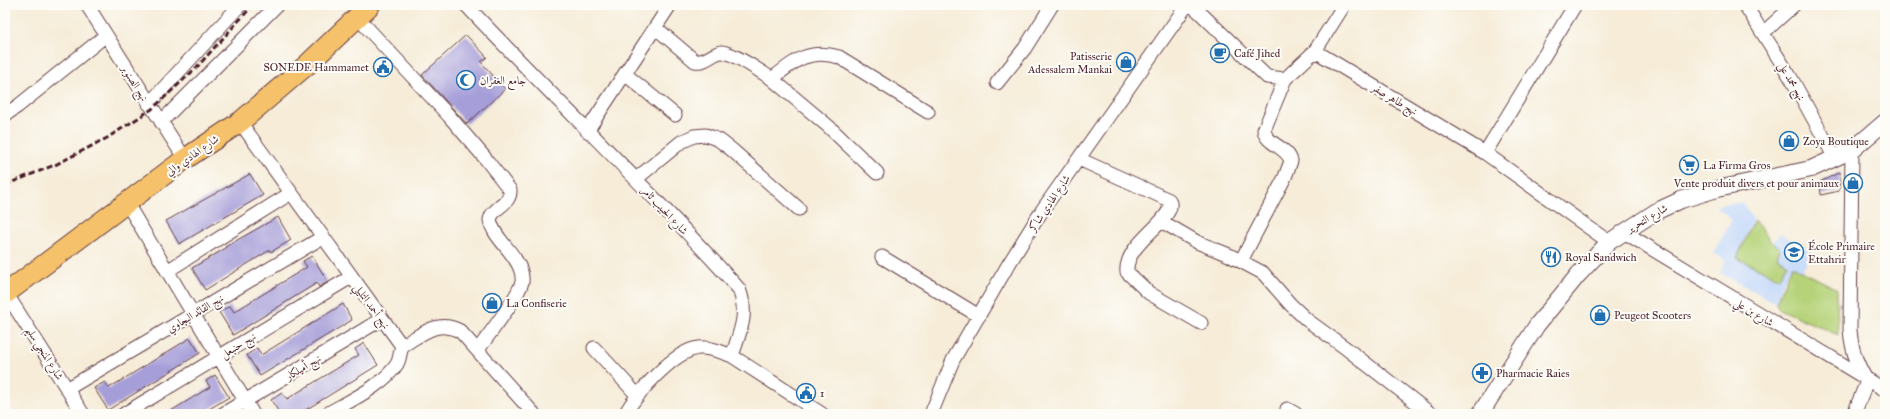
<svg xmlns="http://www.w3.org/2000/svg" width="1890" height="419" font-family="'IM FELL Great Primer',Amiri,serif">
<rect width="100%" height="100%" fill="#fdfcf7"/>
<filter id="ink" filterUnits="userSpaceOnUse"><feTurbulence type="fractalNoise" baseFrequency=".025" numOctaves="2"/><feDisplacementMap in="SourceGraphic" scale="8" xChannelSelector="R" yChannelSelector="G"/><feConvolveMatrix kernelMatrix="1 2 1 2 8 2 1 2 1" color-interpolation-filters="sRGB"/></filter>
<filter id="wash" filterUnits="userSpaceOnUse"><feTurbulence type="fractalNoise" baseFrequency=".012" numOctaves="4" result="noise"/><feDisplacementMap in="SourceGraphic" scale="16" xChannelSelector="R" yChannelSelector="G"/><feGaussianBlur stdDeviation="0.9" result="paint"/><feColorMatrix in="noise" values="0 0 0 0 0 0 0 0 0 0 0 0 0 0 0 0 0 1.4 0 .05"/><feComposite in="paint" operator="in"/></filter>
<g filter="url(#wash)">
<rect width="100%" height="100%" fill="#f6ecd8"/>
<!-- built -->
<path fill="#c9dcf9" d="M1742 202 1753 219 1737 258 1776 257 1780 249 1772 243 1780 233 1787 238 1811 250 1802 272 1792 267 1783 281 1776 303 1720 273 1726 260 1713 253 1732 220 1716 206Z"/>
<!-- green -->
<path fill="#b6d379" stroke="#807952" d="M1754 220 1772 243 1780 249 1777 257 1787 263 1779 278 1737 258Z
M1792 266 1837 289 1838 335 1779 309 1776 303Z"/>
<g id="blocks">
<!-- building -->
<path fill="#a69ed9" d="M466 35 487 57 481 62 505 89 467 124 422 75Z
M1840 172 1839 191 1821 195 1820 182Z
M250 174 263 195 179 244 166 221Z
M278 217 291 240 271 252 270 250 205 290 192 268 226 248 225 247Z
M312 256 328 282 319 287 317 283 233 335 219 312 230 306 234 312 307 267 303 261Z
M343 304 352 320 260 376 247 355 257 348 261 355Z
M190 338 200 353 108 410 94 388 105 382 109 388Z
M364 343 378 365 299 414H280L271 400 282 393 287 399 359 355 355 349Z
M215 375 229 397 201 414H166L210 387 206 381Z"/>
</g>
</g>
<g filter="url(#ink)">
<use href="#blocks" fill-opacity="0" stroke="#643e45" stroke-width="1"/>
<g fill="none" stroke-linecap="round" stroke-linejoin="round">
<!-- minor casing -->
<g stroke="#643e45" stroke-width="15">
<path id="minor" d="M87 5 185 159
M466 5C556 101 652 191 739 289 749 315 740 331 732 356L822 414
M1192 5 1267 77 1285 79 1315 51 1344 5
M1745 5 1791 78 1835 158
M358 18 449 116 485 158 510 190C511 205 492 207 490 220 493 235 507 246 515 259 519 265 523 274 522 282 518 298 488 335 478 350
M656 28 695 61C706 63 711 54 721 52 731 51 763 73 772 79 794 61 809 48 839 57L928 112
M1763 33 1794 5
M1315 51 1485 153 1609 242
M625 74 675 115
M772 79 828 126 877 173
M997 83 1025 48 1052 5
M149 104 240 5
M5 115 18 106 105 36
M161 122 277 5
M240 122 402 346
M587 131 670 5
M1852 150 1850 330C1852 351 1856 362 1867 381L1854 414
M1485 153 1575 5
M1079 159 1169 200C1173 208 1166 215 1161 221L1197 242 1229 255 1263 273 1291 305 1307 320 1347 349 1431 414
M636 179 681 142 694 136 706 135 719 140 732 150 799 209
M126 202 253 414
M1161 221C1149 235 1125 252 1127 272L1149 293 1201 323
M1624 232 1885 390
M882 257 979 316
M1241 261 1285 177 1291 161C1287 146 1266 145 1264 130L1285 79
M167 271 291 193
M6 293 83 414
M402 346C422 334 437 319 460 331L534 414
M594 348 638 396
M67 389 323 237
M1287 409 1296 414
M124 414 351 277
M223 414 382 319
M327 414C349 401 383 386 397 364 400 359 400 352 402 346
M625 414C637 393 675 350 699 348 710 347 722 352 732 356
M931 414 953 360 1007 267 1043 209 1187 5"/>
</g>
<!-- tertiary casing -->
<g stroke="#643e45" stroke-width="18">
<path id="tertiary" d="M1480 414 1537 325 1578 275 1609 242 1657 211 1681 200 1717 189 1811 169 1852 150 1885 122"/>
</g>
<!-- primary casing -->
<g stroke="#643e45" stroke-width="22">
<path id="primary" d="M5 294 185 159 240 122 308 64 370 5"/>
</g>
<!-- minor -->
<use href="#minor" stroke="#fff" stroke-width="13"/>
<!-- tertiary -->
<use href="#tertiary" stroke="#fff" stroke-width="16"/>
<!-- primary -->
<use href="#primary" stroke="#f5c16b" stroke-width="20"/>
<!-- rail -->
<path stroke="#4a1f2b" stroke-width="3" stroke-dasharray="6 3" stroke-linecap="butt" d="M5 185 57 164 107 138 152 109 196 68 253 5"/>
</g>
</g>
<!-- icons -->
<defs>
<g id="cafe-ring" transform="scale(1)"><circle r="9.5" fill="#fdfcf7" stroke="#1f6fb2" stroke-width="1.5"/><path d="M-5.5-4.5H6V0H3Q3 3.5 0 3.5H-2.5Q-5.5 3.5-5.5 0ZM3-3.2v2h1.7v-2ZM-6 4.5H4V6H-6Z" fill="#1f6fb2"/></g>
<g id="shop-ring" transform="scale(1)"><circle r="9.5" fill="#fdfcf7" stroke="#1f6fb2" stroke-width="1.5"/><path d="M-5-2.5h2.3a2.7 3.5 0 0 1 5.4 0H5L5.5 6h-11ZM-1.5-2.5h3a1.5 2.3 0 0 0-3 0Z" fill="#1f6fb2"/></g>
<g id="civic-ring" transform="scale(1)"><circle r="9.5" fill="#fdfcf7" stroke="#1f6fb2" stroke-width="1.5"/><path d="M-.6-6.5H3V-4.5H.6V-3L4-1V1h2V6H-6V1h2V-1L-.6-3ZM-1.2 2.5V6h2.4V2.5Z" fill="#1f6fb2"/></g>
<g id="mosque-ring" transform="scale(1)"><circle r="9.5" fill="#fdfcf7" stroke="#1f6fb2" stroke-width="1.5"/><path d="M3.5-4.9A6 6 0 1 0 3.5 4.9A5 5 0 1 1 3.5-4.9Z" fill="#1f6fb2"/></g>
<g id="supermarket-ring" transform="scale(1)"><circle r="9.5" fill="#fdfcf7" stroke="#1f6fb2" stroke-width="1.5"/><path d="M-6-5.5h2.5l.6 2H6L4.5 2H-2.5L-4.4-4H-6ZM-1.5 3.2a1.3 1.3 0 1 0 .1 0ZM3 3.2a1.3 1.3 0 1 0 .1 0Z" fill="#1f6fb2"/></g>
<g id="school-ring" transform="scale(1)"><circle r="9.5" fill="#fdfcf7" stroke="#1f6fb2" stroke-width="1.5"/><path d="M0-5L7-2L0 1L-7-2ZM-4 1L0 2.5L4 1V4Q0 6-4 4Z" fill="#1f6fb2"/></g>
<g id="restaurant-ring" transform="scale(1)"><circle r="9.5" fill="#fdfcf7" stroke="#1f6fb2" stroke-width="1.5"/><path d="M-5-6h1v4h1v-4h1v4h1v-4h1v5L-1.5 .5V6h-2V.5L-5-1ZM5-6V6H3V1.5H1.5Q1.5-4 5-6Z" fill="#1f6fb2"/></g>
<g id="pharmacy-ring" transform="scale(1)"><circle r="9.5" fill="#fdfcf7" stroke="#1f6fb2" stroke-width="1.5"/><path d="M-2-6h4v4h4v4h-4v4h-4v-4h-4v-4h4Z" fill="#1f6fb2"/></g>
</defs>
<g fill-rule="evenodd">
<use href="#cafe-ring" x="1220" y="53"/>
<use href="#shop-ring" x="1126" y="62"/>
<use href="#civic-ring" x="383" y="67"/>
<use href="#mosque-ring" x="466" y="80"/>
<use href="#shop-ring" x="1789" y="141"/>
<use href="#supermarket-ring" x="1689" y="165"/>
<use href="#shop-ring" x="1853" y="183"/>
<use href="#school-ring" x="1794" y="252"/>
<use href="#restaurant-ring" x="1551" y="257"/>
<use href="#shop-ring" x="492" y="303"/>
<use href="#shop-ring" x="1600" y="315"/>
<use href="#pharmacy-ring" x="1482" y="373"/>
<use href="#civic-ring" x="806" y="393"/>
</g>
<g text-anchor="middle" stroke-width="4" stroke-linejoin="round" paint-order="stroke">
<!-- poi labels -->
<g font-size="11" fill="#4a1f2b" stroke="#fdfcf7" text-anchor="start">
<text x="1234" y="57">Café Jihed</text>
<text x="1112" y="60" text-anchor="end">Patisserie<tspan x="1112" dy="13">Adessalem Mankai</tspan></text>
<text x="369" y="71" text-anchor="end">SONEDE Hammamet</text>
<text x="480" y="84">جامع الغفران</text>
<text x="1803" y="145">Zoya Boutique</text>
<text x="1703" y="169">La Firma Gros</text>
<text x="1839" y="187" text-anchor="end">Vente produit divers et pour animaux</text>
<text x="1808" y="250">École Primaire<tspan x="1808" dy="13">Ettahrir</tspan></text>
<text x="1565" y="261">Royal Sandwich</text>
<text x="506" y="307">La Confiserie</text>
<text x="1614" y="319">Peugeot Scooters</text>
<text x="1496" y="377">Pharmacie Raies</text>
<text x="820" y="397">1</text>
</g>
<!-- street labels -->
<g font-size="11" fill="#4a1f2b" stroke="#fdfcf7">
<text transform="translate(1792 81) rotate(60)" y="4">نهج محمد علي</text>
<text transform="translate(135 83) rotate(58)" y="4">نهج الصنوبر</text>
<text transform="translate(1395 99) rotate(31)" y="4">نهج طاهر صفر</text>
<text transform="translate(192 155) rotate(-35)" y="4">شارع الهادي والي</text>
<text transform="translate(1049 203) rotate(-56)" y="4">شارع الهادي شاكر</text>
<text transform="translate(665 210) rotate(47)" y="4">شارع الحبيب ثامر</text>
<text transform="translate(1647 218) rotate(-30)" y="4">شارع التحرير</text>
<text transform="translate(372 306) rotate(54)" y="4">نهج أحمد التليلي</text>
<text transform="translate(1754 312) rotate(31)" y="4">شارع بن علي</text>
<text transform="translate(195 313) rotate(-31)" y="4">نهج القائد البجاوي</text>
<text transform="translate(238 345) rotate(-31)" y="4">نهج حنبعل</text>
<text transform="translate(45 353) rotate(58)" y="4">شارع المنجي سليم</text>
<text transform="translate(303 367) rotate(-31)" y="4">نهج أميلكار</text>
</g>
</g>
<!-- margin -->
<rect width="1890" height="419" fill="none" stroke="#fdfcf7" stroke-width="20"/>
</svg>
